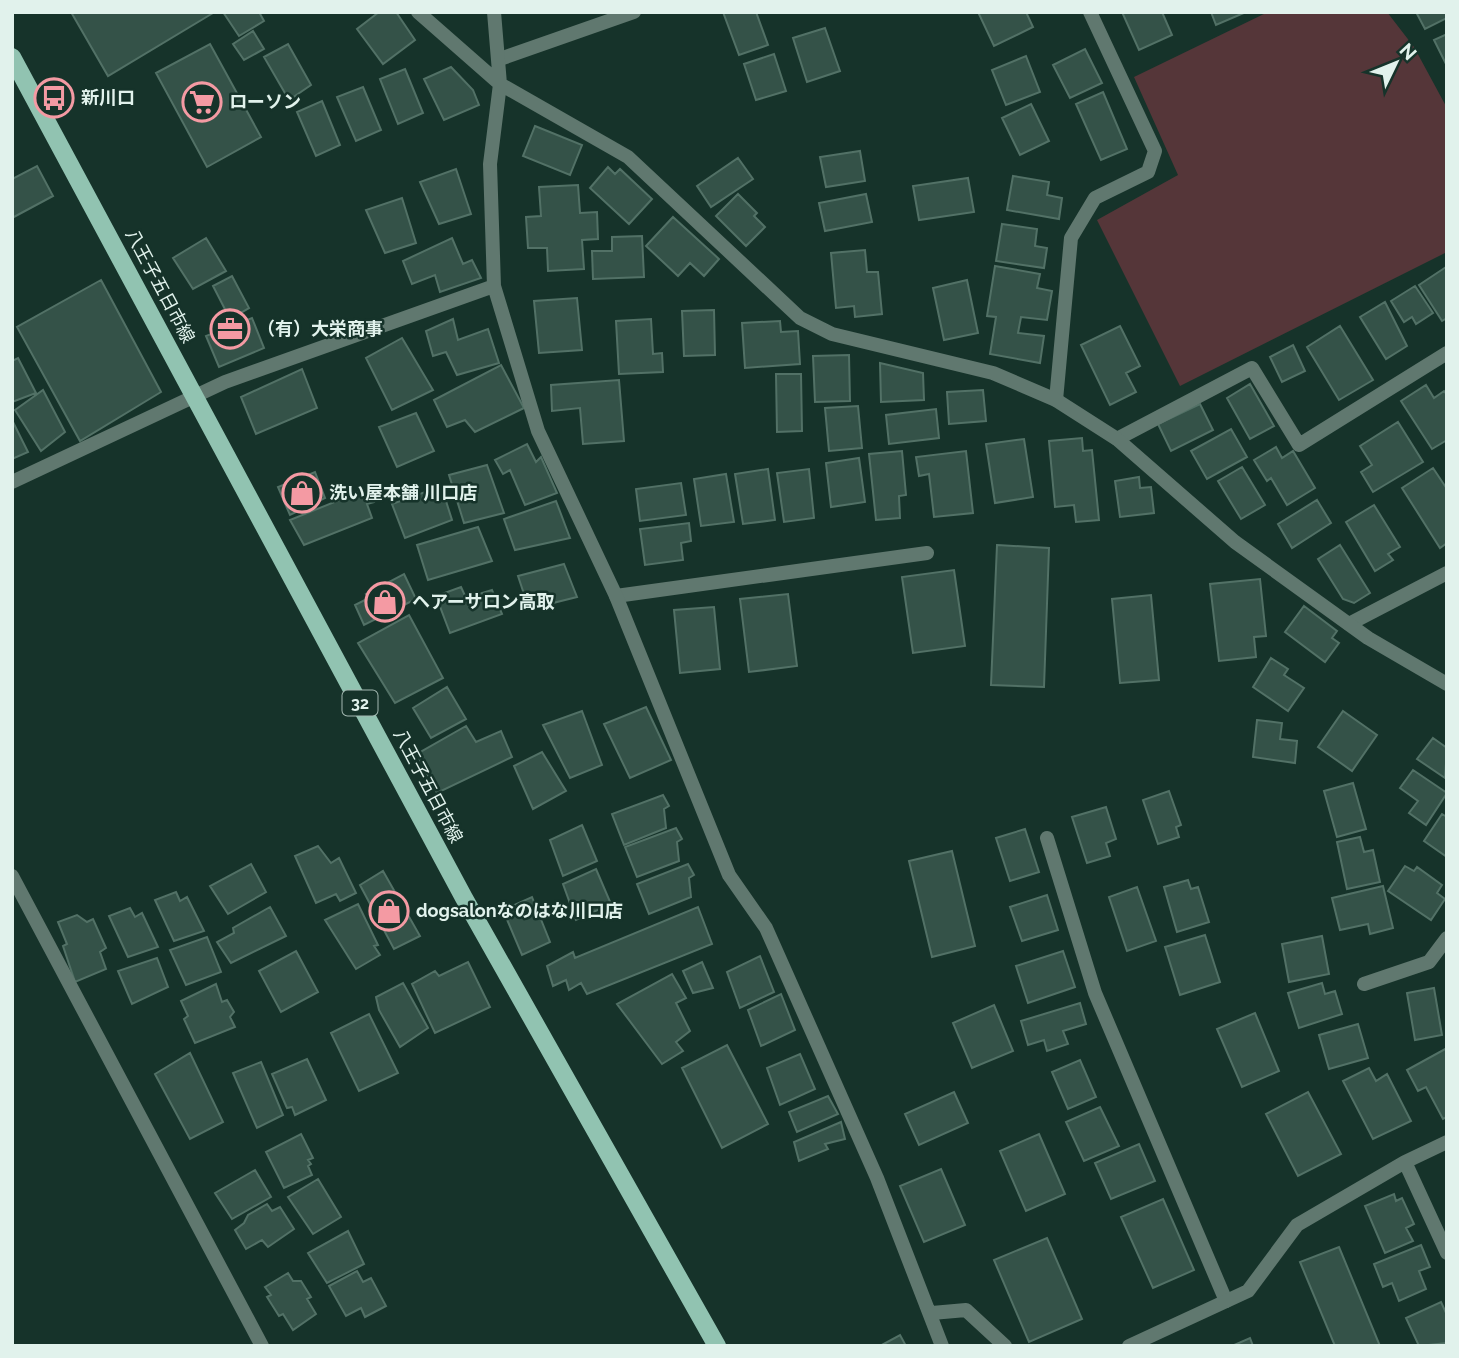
<svg xmlns="http://www.w3.org/2000/svg" width="1459" height="1358" font-family="Raleway,'Noto Sans JP',sans-serif">
<rect width="100%" height="100%" fill="#16332a"/>
<!-- green -->
<path fill="#553639" d="M1268 12H1387L1414 47 1447 108V252L1180 386 1097 220 1178 175 1134 77Z"/>
<!-- building -->
<path fill="#345248" stroke="#527166" stroke-width="2" d="M71 12H213V13L108 76Z
M223 12H259L264 21 239 36Z
M379 12H396L415 40 383 64 357 29Z
M723 12H756L768 45 739 55Z
M978 12H1026L1033 27 994 46Z
M1122 12H1162L1172 35 1139 50Z
M1211 12H1246L1216 25Z
M1416 12H1447V18L1425 29Z
M825 28 840 71 807 82 793 38Z
M253 31 264 49 244 60 233 44Z
M1447 34V66L1434 40Z
M210 44 261 137 207 167 156 73Z
M288 44 311 85 289 100 264 57Z
M1085 49 1102 83 1070 98 1053 65Z
M774 54 786 91 756 100 744 64Z
M1026 56 1040 92 1006 105 992 70Z
M451 67 473 90 479 105 444 120 424 79Z
M405 69 423 113 398 124 380 79Z
M363 87 381 130 356 141 337 97Z
M1103 92 1127 149 1101 160 1076 104Z
M322 101 340 145 316 156 297 112Z
M1031 104 1049 141 1020 155 1002 118Z
M535 126 582 145 570 175 523 156Z
M860 151 865 181 826 187 820 157Z
M738 158 753 179 711 207 697 186Z
M37 166 53 196 12 218V179Z
M608 167 615 174 620 169 652 199 629 224 590 188Z
M456 169 471 214 439 224 420 182Z
M1013 176 1049 182 1047 195 1062 198 1059 219 1007 210Z
M968 178 974 212 919 220 913 186Z
M578 185 580 213 597 212 598 239 582 240 584 269 548 271 547 248H528L526 217 541 216 539 187Z
M738 194 757 213 754 216 765 227 746 246 716 216Z
M866 194 872 222 825 231 819 203Z
M402 198 416 243 385 253 366 210Z
M673 217 719 259 704 276 690 263 678 276 646 246Z
M1002 224 1037 229 1035 246 1047 248 1044 268 996 261Z
M642 236 644 277 593 279 592 251H612V237Z
M206 238 226 271 193 289 173 258Z
M452 238 463 264 472 260 481 278 440 292 435 275 412 284 403 261Z
M865 250 867 272H878L882 314 855 317 854 306 836 308 831 253Z
M995 266 1040 274 1037 288 1052 291 1047 320 1021 317 1018 333 1044 336 1040 363 990 354 996 317 987 316Z
M1446 267 1447 318 1442 321 1419 285Z
M232 276 249 308 230 319 213 286Z
M101 280 161 392 80 441 17 327Z
M967 280 978 333 944 340 933 288Z
M1415 286 1433 313 1416 324 1412 317 1404 322 1391 301Z
M577 298 582 350 539 353 534 301Z
M1385 302 1407 346 1386 359 1360 317Z
M714 310 715 355 684 356 682 311Z
M252 318 264 348 219 367 206 336Z
M453 319 458 340 488 329 499 363 457 375 446 352 433 356 426 331Z
M651 319 653 354 662 353 663 372 619 374 616 321Z
M780 321 781 332 798 331 800 364 745 368 742 323Z
M1120 326 1140 366 1126 373 1136 392 1110 405 1081 345Z
M1340 326 1373 380 1339 400 1307 347Z
M402 338 433 390 392 410 366 358Z
M1293 345 1305 371 1282 382 1270 357Z
M849 355 850 401 815 402 813 356Z
M18 358 36 393 12 402V361Z
M880 363 923 373 924 400 881 402Z
M501 365 524 408 475 432 465 420 447 427 434 400Z
M302 369 317 408 256 434 241 397Z
M776 374H801L802 431 777 432Z
M619 380 624 441 583 444 580 408 552 411 551 385Z
M1250 384 1274 426 1250 439 1227 398Z
M1426 385 1434 398 1444 391 1447 395V440L1432 449 1401 401Z
M43 390 65 432 41 451 15 410Z
M983 390 986 421 949 424 947 392Z
M1200 404 1213 430 1171 451 1158 424Z
M858 406 862 448 829 451 825 408Z
M936 409 939 438 889 444 886 415Z
M416 413 434 451 397 467 379 427Z
M12 420 28 452 12 459Z
M1398 422 1423 462 1373 492 1361 472 1372 465 1360 446Z
M1231 429 1247 457 1207 479 1191 451Z
M1082 438 1083 451 1092 450 1099 520 1076 522 1074 505 1055 507 1049 441Z
M1024 439 1033 497 995 503 986 444Z
M527 444 536 462 541 457 557 493 525 505 510 470 503 474 495 460Z
M1276 447 1282 458 1293 451 1315 488 1287 505 1271 478 1267 481 1254 460Z
M902 451 906 495 899 496 900 518 876 520 869 454Z
M966 451 973 513 934 517 929 474 919 476 916 457Z
M859 458 865 502 831 507 826 463Z
M487 465 504 513 464 523 449 475Z
M1242 467 1265 505 1241 519 1218 481Z
M1433 468 1447 489V543L1440 548 1402 488Z
M768 469 775 520 743 524 735 474Z
M809 469 814 518 784 522 777 473Z
M315 472 325 498 290 515 278 487Z
M726 474 734 522 701 526 694 479Z
M1139 477 1140 488 1151 487 1154 513 1120 517 1115 481Z
M681 483 686 515 640 521 636 489Z
M369 488 374 502 367 504 372 518 304 545 290 520Z
M436 488 439 501 445 498 452 520 405 538 392 504Z
M1317 500 1331 523 1292 548 1278 524Z
M556 501 570 538 515 550 504 519Z
M1374 505 1400 547 1388 554 1393 560 1375 571 1346 522Z
M689 523 691 541 681 543 683 560 645 565 640 529Z
M478 527 492 561 428 580 417 545Z
M997 545 1049 548 1044 687 991 685Z
M1340 545 1370 593 1354 603 1343 599 1318 559Z
M564 564 577 597 529 609 518 576Z
M954 570 965 646 913 653 902 577Z
M404 574 416 599 364 625 355 605 369 598 366 594Z
M1260 579 1266 636 1254 637 1256 657 1219 661 1210 584Z
M461 587 466 598 492 590 502 614 450 633 436 596Z
M788 594 797 666 749 672 740 599Z
M1151 595 1159 680 1120 683 1112 599Z
M1304 606 1337 631 1332 638 1339 643 1325 662 1285 632Z
M714 607 720 669 680 673 674 610Z
M409 615 443 678 395 703 358 643Z
M1271 658 1288 669 1284 675 1304 688 1288 711 1253 687Z
M447 687 466 719 431 738 413 708Z
M646 707 671 760 630 778 604 724Z
M582 711 602 765 570 778 543 725Z
M1343 711 1377 735 1352 771 1318 747Z
M1257 720 1282 723 1280 739 1297 741 1295 763 1253 757Z
M466 726 476 742 501 731 512 757 437 793 417 754Z
M1433 738 1447 748 1445 778 1417 759Z
M542 752 566 791 533 809 514 766Z
M1413 770 1447 793 1426 825 1409 813 1418 801 1400 788Z
M1353 783 1366 829 1337 837 1324 791Z
M1169 791 1181 825 1176 827 1179 837 1158 844 1143 800Z
M663 795 669 806 664 809 666 828 624 845 612 814Z
M1106 807 1116 839 1106 843 1110 856 1087 863 1072 817Z
M1442 814 1447 817V857L1424 841Z
M582 825 597 861 563 876 550 840Z
M676 828 682 839 677 842 679 861 637 877 625 847Z
M1025 829 1039 872 1010 881 996 838Z
M1360 837 1364 852 1373 850 1380 882 1347 889 1337 842Z
M318 846 331 863 339 858 356 893 340 901 336 894 316 903 295 856Z
M952 851 975 946 932 957 909 861Z
M251 864 266 892 228 914 210 886Z
M688 864 694 875 689 878 691 897 649 914 637 884Z
M1405 866 1414 871 1417 867 1442 885 1437 893 1445 899 1431 920 1388 891Z
M596 869 611 904 576 920 563 884Z
M383 871 420 936 394 949 360 885Z
M1188 880 1191 889 1198 887 1209 922 1177 932 1164 887Z
M1383 886 1393 928 1370 934 1368 924 1340 930 1332 898Z
M1137 887 1156 941 1127 951 1109 897Z
M176 892 180 901 187 897 204 931 174 941 155 900Z
M1047 895 1058 930 1022 941 1010 907Z
M532 897 550 942 522 955 503 910Z
M358 904 378 945 374 946 380 955 356 969 325 920Z
M270 907 286 936 231 963 217 942 234 933 233 928Z
M698 907 712 944 587 994 581 983 569 990 566 980 553 986 547 966 573 952 575 958Z
M130 908 135 917 142 913 158 947 128 957 109 916Z
M77 915 87 922 93 919 106 948 100 952 106 969 75 982 63 946 67 944 58 922Z
M1205 935 1220 982 1180 995 1165 947Z
M1322 936 1329 974 1289 982 1282 944Z
M207 937 221 972 186 985 170 950Z
M296 951 318 992 281 1012 259 971Z
M1063 951 1075 987 1028 1003 1016 966Z
M760 956 774 992 740 1008 727 972Z
M157 958 168 987 132 1004 118 971Z
M468 962 490 1007 435 1033 412 984 435 971 439 976Z
M702 962 713 988 693 993 683 971Z
M672 974 686 998 676 1003 690 1031 676 1042 683 1051 662 1064 617 1004Z
M403 983 428 1028 400 1047 379 1010 376 997Z
M1322 983 1325 994 1335 991 1342 1014 1299 1028 1288 993Z
M216 984 222 1002 227 1000 234 1012 230 1017 235 1027 195 1043 184 1019 188 1016 181 1001Z
M1434 988 1442 1035 1415 1040 1407 993Z
M781 994 795 1030 761 1046 748 1010Z
M1080 1003 1086 1024 1063 1031 1068 1044 1047 1051 1044 1040 1028 1045 1021 1021Z
M994 1005 1013 1051 972 1068 953 1023Z
M1255 1013 1279 1071 1242 1087 1217 1029Z
M369 1014 398 1073 359 1091 331 1033Z
M1358 1024 1368 1058 1329 1069 1319 1035Z
M727 1045 768 1124 722 1148 682 1068Z
M1447 1048V1117L1443 1119 1426 1087 1418 1091 1407 1070Z
M190 1053 223 1122 190 1139 155 1074Z
M800 1054 815 1089 780 1105 767 1068Z
M307 1059 326 1100 295 1115 292 1107 287 1108 272 1074Z
M1080 1060 1096 1097 1068 1109 1052 1072Z
M261 1062 283 1115 257 1128 233 1073Z
M1369 1068 1376 1081 1387 1074 1411 1121 1373 1139 1343 1081Z
M954 1092 968 1123 919 1145 905 1114Z
M1308 1092 1341 1154 1298 1176 1266 1114Z
M828 1096 838 1114 797 1132 789 1112Z
M1100 1107 1119 1146 1084 1161 1066 1122Z
M841 1122 845 1139 825 1144 828 1149 799 1161 794 1142Z
M301 1134 313 1158 308 1160 311 1164 308 1166 312 1175 284 1188 266 1152Z
M1039 1134 1065 1194 1026 1211 1000 1151Z
M1139 1144 1155 1181 1111 1199 1095 1163Z
M941 1169 965 1225 924 1242 900 1186Z
M255 1170 271 1197 232 1219 215 1193Z
M318 1179 341 1217 313 1234 288 1197Z
M1394 1194 1396 1201 1402 1198 1414 1224 1406 1228 1413 1241 1385 1253 1365 1206Z
M1163 1199 1194 1270 1153 1288 1121 1217Z
M267 1204 272 1211 280 1207 294 1229 268 1247 262 1240 246 1249 235 1230 244 1223 248 1215Z
M348 1231 364 1264 327 1283 308 1253Z
M1047 1238 1082 1319 1029 1342 994 1260Z
M1421 1245 1430 1267 1419 1271 1426 1289 1399 1301 1392 1283 1383 1287 1374 1264Z
M1339 1247 1380 1346H1335L1300 1262Z
M357 1271 363 1282 371 1278 386 1306 365 1317 361 1308 346 1316 329 1286Z
M288 1273 293 1281H301L311 1297 307 1299 316 1314 293 1330 283 1314 279 1316 267 1297 271 1295 265 1287Z
M1441 1302 1447 1315V1343L1419 1346 1406 1318Z
M900 1335 906 1346H880Z
M1250 1338 1253 1346H1232Z"/>
<g fill="none" stroke-linecap="round" stroke-linejoin="round">
<!-- lane -->
<path stroke="#60786f" stroke-width="14" d="M500 59 634 12
M1056 400 1071 238 1095 198 1148 172 1155 151 1090 12
M1117 439 1252 368 1299 445 1447 353
M616 596 927 553
M1349 624 1447 573
M1047 838 1095 993 1226 1301
M1364 984 1429 962 1447 938"/>
<!-- street -->
<path stroke="#60786f" stroke-width="14" d="M418 12 500 84 628 157 800 318 832 334 993 373 1056 400 1117 439 1235 542 1368 638 1447 684
M494 12 500 84 490 164 494 286 538 431 616 596 729 875 766 928 877 1178 942 1346
M12 482 225 382 494 286
M12 876 262 1346
M1405 1162 1447 1253
M932 1313 966 1310 1005 1346
M1129 1346 1248 1291 1297 1225 1405 1162 1447 1142"/>
<!-- primary -->
<path stroke="#91c3b1" stroke-width="18" d="M12 57 464 898 717 1346"/>
</g>
<!-- icons -->
<defs>
<g id="bus-ring" transform="scale(2.0125)"><circle r="9.5" fill="#16332a" stroke="#f49aa3" stroke-width="1.5"/><path d="M-5-6H5V4H4V6H2V4H-2V6H-4V4H-5ZM-3.5-4V0h7V-4ZM-3.5 1.2v1.5H-2V1.2ZM2 1.2v1.5H3.5V1.2Z" fill="#f49aa3"/></g>
<g id="supermarket-ring" transform="scale(2.0125)"><circle r="9.5" fill="#16332a" stroke="#f49aa3" stroke-width="1.5"/><path d="M-6-5.5h2.5l.6 2H6L4.5 2H-2.5L-4.4-4H-6ZM-1.5 3.2a1.3 1.3 0 1 0 .1 0ZM3 3.2a1.3 1.3 0 1 0 .1 0Z" fill="#f49aa3"/></g>
<g id="office-ring" transform="scale(2.0125)"><circle r="9.5" fill="#16332a" stroke="#f49aa3" stroke-width="1.5"/><path d="M-6-3h4V-5.5h4V-3h4V5H-6ZM-1-4.5V-3h2v-1.5ZM-6 0V1H6V0Z" fill="#f49aa3"/></g>
<g id="shop-ring" transform="scale(2.0125)"><circle r="9.5" fill="#16332a" stroke="#f49aa3" stroke-width="1.5"/><path d="M-5-2.5h2.3a2.7 3.5 0 0 1 5.4 0H5L5.5 6h-11ZM-1.5-2.5h3a1.5 2.3 0 0 0-3 0Z" fill="#f49aa3"/></g>
</defs>
<g fill-rule="evenodd">
<use href="#bus-ring" x="54" y="98"/>
<use href="#supermarket-ring" x="202" y="102"/>
<use href="#office-ring" x="230" y="329"/>
<use href="#shop-ring" x="302" y="493"/>
<use href="#shop-ring" x="385" y="602"/>
<use href="#shop-ring" x="389" y="911"/>
</g>
<g text-anchor="middle" stroke-width="5" stroke-linejoin="round" paint-order="stroke">
<!-- shield labels -->
<rect fill="#16332a" stroke="#a4b9b2" stroke-width="2" x="342.5" y="690.5" width="35" height="25" rx="5"/>
<g font-size="16" font-weight="bold" fill="#e1f2ec">
<text x="360" y="709">32</text>
</g>
<!-- poi labels -->
<g font-size="18" font-weight="bold" fill="#e1f2ec" stroke="#16332a" text-anchor="start">
<text x="81" y="104">新川口</text>
<text x="229" y="108">ローソン</text>
<text x="257" y="335">（有）大栄商事</text>
<text x="329" y="499">洗い屋本舗 川口店</text>
<text x="412" y="608">ヘアーサロン高取</text>
<text x="416" y="917">dogsalonなのはな川口店</text>
</g>
<!-- street labels -->
<g font-size="18" fill="#e1f2ec" stroke="#16332a">
<text transform="translate(160 286) rotate(62)" y="6">八王子五日市線</text>
<text transform="translate(428 786) rotate(62)" y="6">八王子五日市線</text>
</g>
</g>
<!-- border -->
<rect width="1459" height="1358" fill="none" stroke="#e1f2ec" stroke-width="28"/>
<!-- north arrow -->
<g transform="translate(1396 63) rotate(47)" stroke="#16332a" stroke-width="5" paint-order="stroke">
<path d="M0-5L12 26L0 18L-12 26Z" fill="#e1f2ec"/>
<text y="-10" font-size="19" font-weight="bold" text-anchor="middle" fill="#e1f2ec">N</text>
</g>
</svg>
